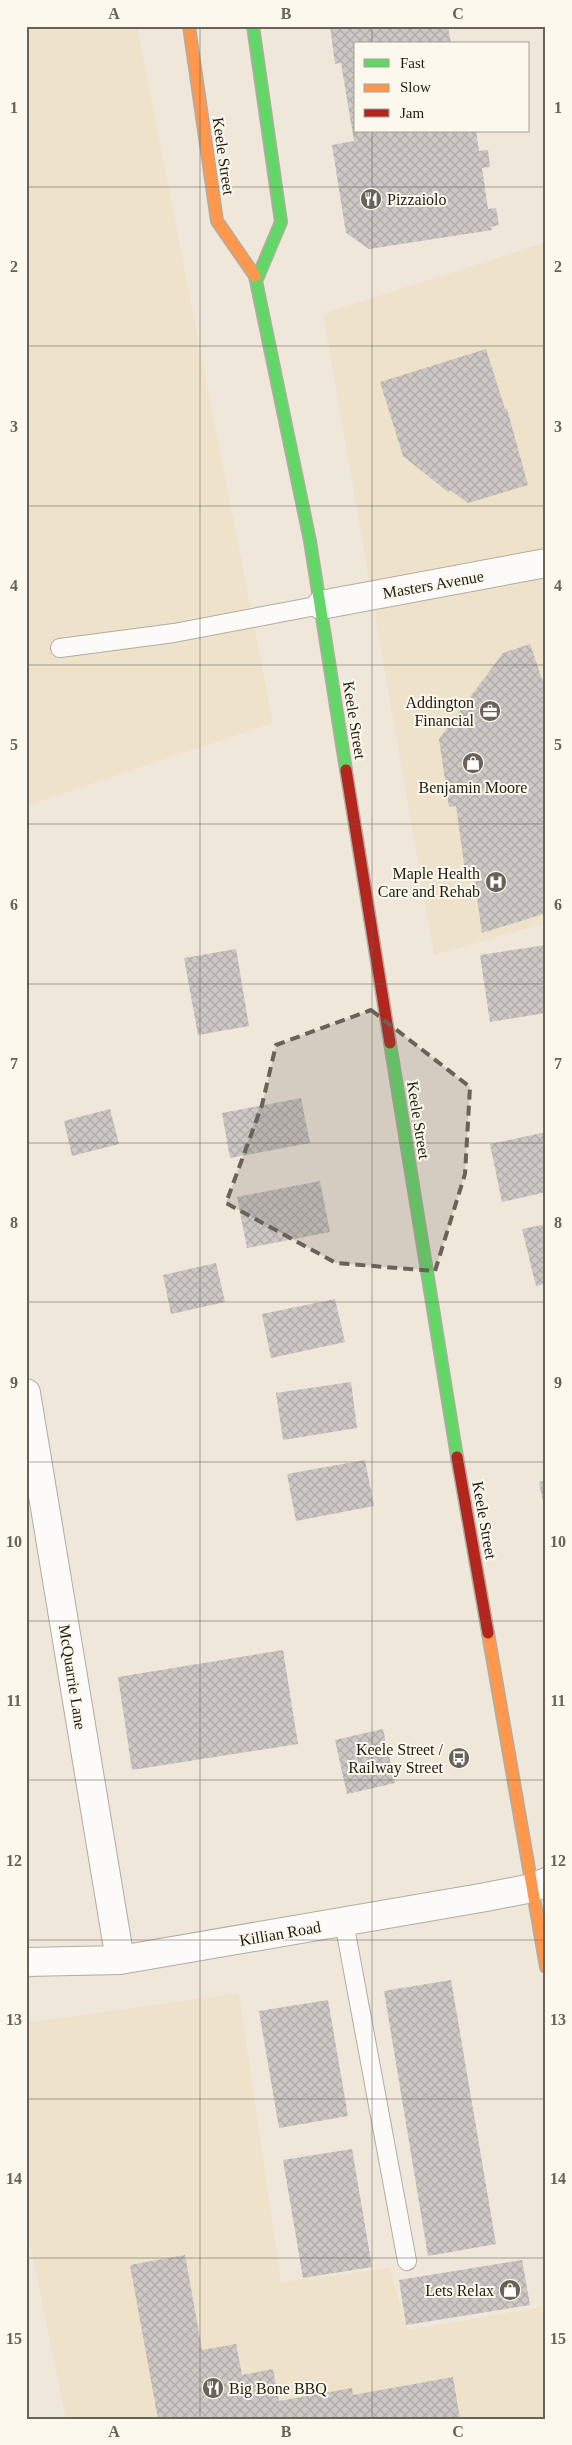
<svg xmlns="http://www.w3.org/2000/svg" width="572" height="2445" font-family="'Times New Roman',serif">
<defs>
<pattern id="building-cross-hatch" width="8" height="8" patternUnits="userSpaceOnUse" patternTransform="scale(1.25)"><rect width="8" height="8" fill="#cdc7c5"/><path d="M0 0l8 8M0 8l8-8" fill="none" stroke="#b0aaa8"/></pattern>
</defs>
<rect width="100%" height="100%" fill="#efe7da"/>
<!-- built -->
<path fill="#eee2cb" d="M26 26H137L273 723 26 806Z
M546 242V923L434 955 323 314Z
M239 1993 281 2282 390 2268 407 2330 546 2306V2419H66L26 2224V2023Z"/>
<!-- building -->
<path fill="url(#building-cross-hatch)" d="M330 26H448L451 44H356V131H476L479 151 488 150 490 167 482 168 488 209 496 208 499 225 491 227 492 230 369 249 346 233 332 145 354 141 341 63 335 64Z
M486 349 505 409H507L528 485 468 503 450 490 448 492 403 456 380 382Z
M530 644 546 691V913L482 933 473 870 465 871 456 806 449 807 439 739 503 653Z
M546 945V1013L490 1022 480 955Z
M236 949 249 1026 198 1035 184 958Z
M301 1098 310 1143 230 1158 222 1113Z
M110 1109 119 1144 72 1156 64 1121Z
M546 1132V1192L502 1202 490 1144Z
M320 1181 330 1232 247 1248 237 1197Z
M546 1224V1284L536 1286 522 1229Z
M216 1263 225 1302 171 1314 163 1275Z
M335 1299 345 1342 271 1358 262 1314Z
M351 1382 357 1428 283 1440 276 1393Z
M365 1460 374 1506 296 1521 287 1474Z
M546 1480V1512H545L539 1482Z
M283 1650 298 1744 132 1770 118 1677Z
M383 1729 395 1783 347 1794 335 1740Z
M451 1980 496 2244 428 2256 384 1991Z
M328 2000 348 2116 279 2128 259 2011Z
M352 2149 372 2267 303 2278 283 2160Z
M185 2255 202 2350 236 2344 242 2375 273 2369 279 2401 352 2388 353 2395 453 2377 460 2419H158L130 2265Z
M522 2260 530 2305 406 2325 399 2280Z"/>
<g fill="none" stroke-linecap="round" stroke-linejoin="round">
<!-- lane casing -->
<g stroke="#b1aca2" stroke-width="20">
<path id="lane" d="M60 648 174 633 321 605
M344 1922 407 2261"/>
</g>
<!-- street casing -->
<g stroke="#b1aca2" stroke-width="30">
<path id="street" d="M321 605 546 563
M26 1393 120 1960
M26 1962 120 1960 486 1897 532 1888 546 1882"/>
</g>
<!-- fast casing -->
<g stroke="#b1aca2" stroke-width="14">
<path id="fast" d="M253 26 281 222 257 279
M255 276 310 541 346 770
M390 1043 457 1457"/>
</g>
<!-- slow casing -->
<g stroke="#b1aca2" stroke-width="14">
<path id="slow" d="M189 26 217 221 255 276
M488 1633 546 1967"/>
</g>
<!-- jam casing -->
<g stroke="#b1aca2" stroke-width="14">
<path id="jam" d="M346 770 390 1043
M457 1457 488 1633"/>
</g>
<!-- lane -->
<use href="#lane" stroke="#fdfbf9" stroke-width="18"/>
<!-- street -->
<use href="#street" stroke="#fdfbf9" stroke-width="28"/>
<!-- fast -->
<use href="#fast" stroke="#63d668" stroke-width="11"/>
<!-- slow -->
<use href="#slow" stroke="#ff974d" stroke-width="11"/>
<!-- jam -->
<use href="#jam" stroke="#b3261e" stroke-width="11"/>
</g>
<!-- marked area -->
<path fill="#686258" fill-opacity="0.2" stroke="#686258" stroke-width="4" stroke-dasharray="10 6" stroke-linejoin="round" d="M371 1010 470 1087 465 1174 435 1271 336 1263 226 1203 262 1105 276 1045Z"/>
<!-- grid -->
<path fill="none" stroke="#686258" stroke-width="1" stroke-opacity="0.55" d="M200 26V2419M372 26V44M372 131V2419M26 187H546M26 346H546M26 506H546M26 665H546M26 824H546M26 984H546M26 1143H546M26 1302H546M26 1462H546M26 1621H546M26 1780H546M26 1940H546M26 2099H546M26 2258H546"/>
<!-- icons -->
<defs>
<g id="restaurant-disc" transform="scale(1.125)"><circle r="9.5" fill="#686258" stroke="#fdf8ee"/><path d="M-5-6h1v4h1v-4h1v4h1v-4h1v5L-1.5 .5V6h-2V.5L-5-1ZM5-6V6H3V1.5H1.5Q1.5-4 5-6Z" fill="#fff"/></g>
<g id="office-disc" transform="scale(1.125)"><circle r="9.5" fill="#686258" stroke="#fdf8ee"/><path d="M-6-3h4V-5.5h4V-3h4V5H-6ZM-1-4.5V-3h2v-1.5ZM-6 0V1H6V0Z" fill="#fff"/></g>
<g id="shop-disc" transform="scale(1.125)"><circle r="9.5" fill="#686258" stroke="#fdf8ee"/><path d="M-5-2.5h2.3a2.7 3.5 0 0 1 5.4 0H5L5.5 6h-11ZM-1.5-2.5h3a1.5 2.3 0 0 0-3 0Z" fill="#fff"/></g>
<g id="hospital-disc" transform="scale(1.125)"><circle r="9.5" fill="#686258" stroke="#fdf8ee"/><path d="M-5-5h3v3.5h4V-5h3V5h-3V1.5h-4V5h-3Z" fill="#fff"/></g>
<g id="bus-disc" transform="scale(1.125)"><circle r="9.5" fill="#686258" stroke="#fdf8ee"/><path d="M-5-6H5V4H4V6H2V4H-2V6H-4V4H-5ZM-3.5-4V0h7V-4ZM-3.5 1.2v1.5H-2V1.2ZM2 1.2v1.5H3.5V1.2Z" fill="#fff"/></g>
</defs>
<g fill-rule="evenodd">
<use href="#restaurant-disc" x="371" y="199"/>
<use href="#office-disc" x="490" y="711"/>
<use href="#shop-disc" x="473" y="763"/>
<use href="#hospital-disc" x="496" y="882"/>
<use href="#bus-disc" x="459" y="1758"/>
<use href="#shop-disc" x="510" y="2290"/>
<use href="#restaurant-disc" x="213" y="2388"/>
</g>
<g text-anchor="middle" stroke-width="4" stroke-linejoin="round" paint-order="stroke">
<!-- street labels -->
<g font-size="16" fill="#201b12" stroke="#fdf8ee">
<text transform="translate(224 156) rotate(82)" y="6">Keele Street</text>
<text transform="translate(433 584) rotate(-10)" y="6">Masters Avenue</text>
<text transform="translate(355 720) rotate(81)" y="6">Keele Street</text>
<text transform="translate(419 1120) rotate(81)" y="6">Keele Street</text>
<text transform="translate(485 1520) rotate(80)" y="6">Keele Street</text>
<text transform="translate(73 1677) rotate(81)" y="6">McQuarrie Lane</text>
<text transform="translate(280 1933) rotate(-10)" y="6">Killian Road</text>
</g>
<!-- poi labels -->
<g font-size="16" fill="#201b12" stroke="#fdf8ee" text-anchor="end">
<text x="387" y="205" text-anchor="start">Pizzaiolo</text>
<text x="474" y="708">Addington<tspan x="474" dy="18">Financial</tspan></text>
<text x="473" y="793" text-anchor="middle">Benjamin Moore</text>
<text x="480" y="879">Maple Health<tspan x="480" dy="18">Care and Rehab</tspan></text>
<text x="443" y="1755">Keele Street /<tspan x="443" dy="18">Railway Street</tspan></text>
<text x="494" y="2296">Lets Relax</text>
<text x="229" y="2394" text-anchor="start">Big Bone BBQ</text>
</g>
</g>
<!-- border -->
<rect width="572" height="2445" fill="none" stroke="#fdf8ee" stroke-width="55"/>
<!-- legend -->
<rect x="354" y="42" width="175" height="90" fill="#fdf8ee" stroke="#a5a096"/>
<rect x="364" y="59" width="25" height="8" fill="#63d668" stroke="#a5a096"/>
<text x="400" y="68" font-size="15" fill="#201b12">Fast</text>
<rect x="364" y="84" width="25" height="8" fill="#ff974d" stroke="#a5a096"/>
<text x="400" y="92" font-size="15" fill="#201b12">Slow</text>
<rect x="364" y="109" width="25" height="8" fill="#b3261e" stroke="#a5a096"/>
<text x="400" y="118" font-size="15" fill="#201b12">Jam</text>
<rect x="28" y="28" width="516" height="2390" fill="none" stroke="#686258" stroke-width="2"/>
<g font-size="16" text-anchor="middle" font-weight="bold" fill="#686258">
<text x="114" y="19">A</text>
<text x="286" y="19">B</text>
<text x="458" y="19">C</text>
<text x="14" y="113">1</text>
<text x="558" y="113">1</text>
<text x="14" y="272">2</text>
<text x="558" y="272">2</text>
<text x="14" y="432">3</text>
<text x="558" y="432">3</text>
<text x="14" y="591">4</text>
<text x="558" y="591">4</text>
<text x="14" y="750">5</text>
<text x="558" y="750">5</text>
<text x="14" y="910">6</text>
<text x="558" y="910">6</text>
<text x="14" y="1069">7</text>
<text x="558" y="1069">7</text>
<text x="14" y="1228">8</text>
<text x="558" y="1228">8</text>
<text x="14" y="1388">9</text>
<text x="558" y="1388">9</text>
<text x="14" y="1547">10</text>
<text x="558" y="1547">10</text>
<text x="14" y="1706">11</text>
<text x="558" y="1706">11</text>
<text x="14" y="1866">12</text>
<text x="558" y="1866">12</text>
<text x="14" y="2025">13</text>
<text x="558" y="2025">13</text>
<text x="14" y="2184">14</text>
<text x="558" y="2184">14</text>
<text x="14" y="2344">15</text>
<text x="558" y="2344">15</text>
<text x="114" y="2437">A</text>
<text x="286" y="2437">B</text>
<text x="458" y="2437">C</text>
</g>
</svg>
